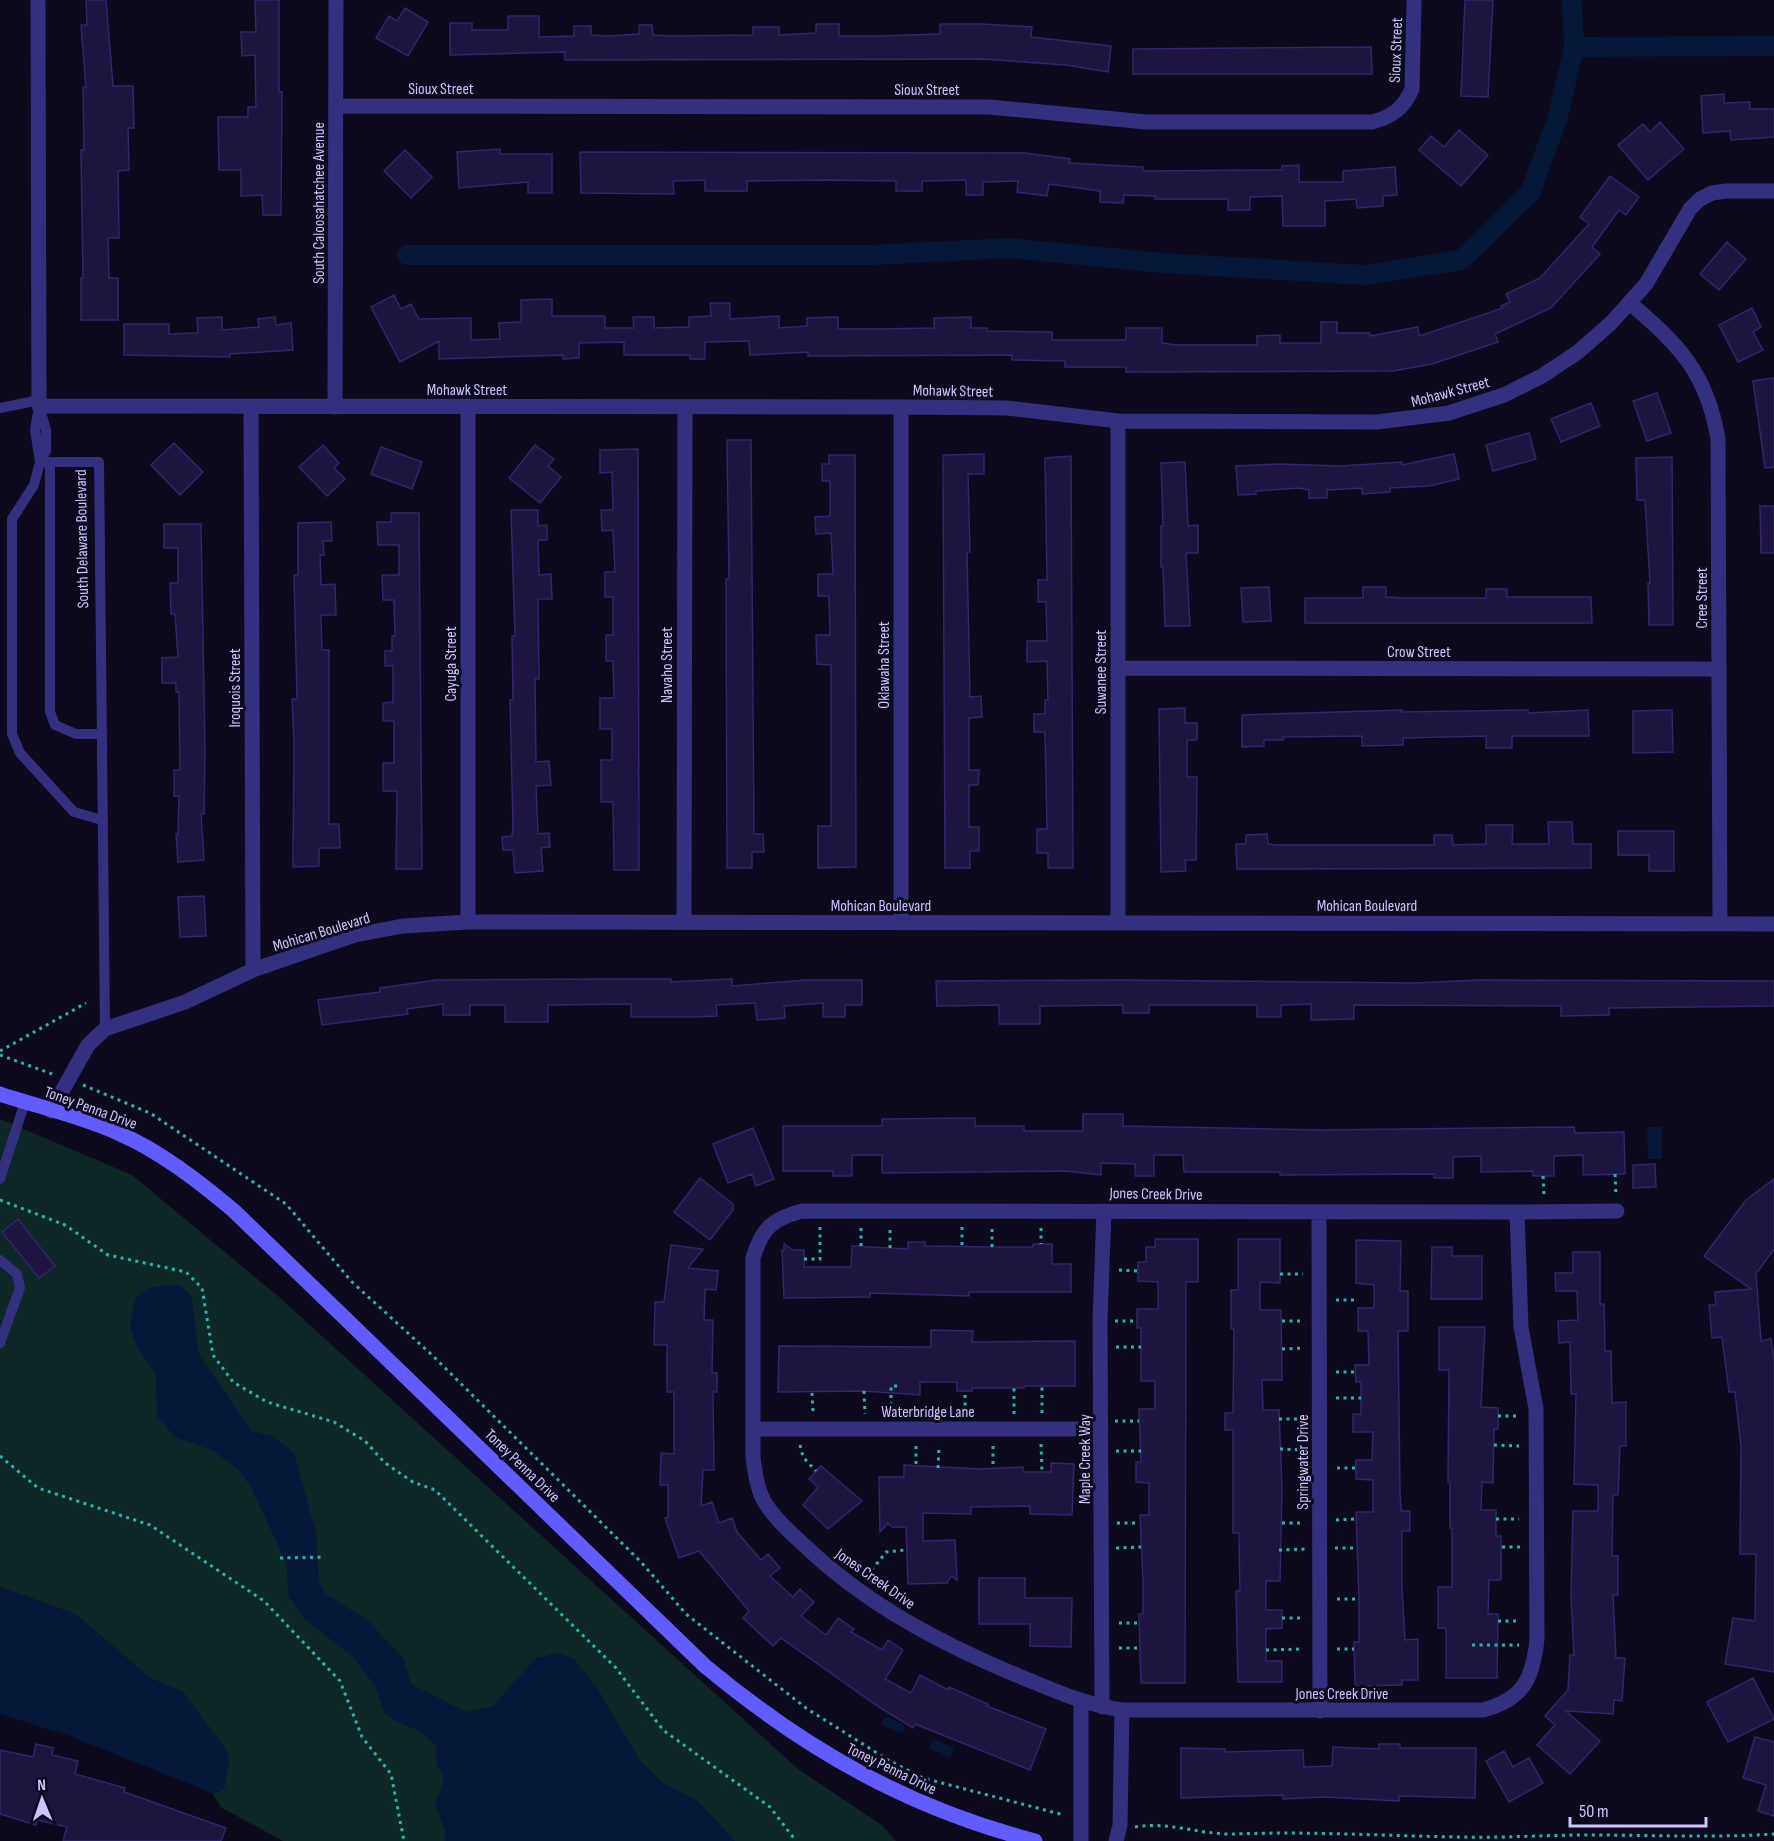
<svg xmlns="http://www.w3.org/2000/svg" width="1774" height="1841" font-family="'Sofia Sans Condensed',sans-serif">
<rect width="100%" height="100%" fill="#0d0a1d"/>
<!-- green -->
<path fill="#0c2726" d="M0 1119 132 1175 279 1297 798 1769 883 1826 896 1841H283L222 1808 212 1793 219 1792 202 1719 183 1692 150 1678 75 1614 0 1587Z"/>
<!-- water -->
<path fill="#05183a" d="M1647 1127H1662V1159H1648Z
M180 1285 192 1297 199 1355 252 1431 272 1436 294 1453 316 1533 319 1582 327 1595 366 1619 403 1658 411 1684 466 1712 492 1707 536 1658 558 1653 574 1659 599 1691 640 1761 663 1783 698 1801 735 1841H445V1830L435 1804 444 1779 437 1765 436 1746 420 1731 397 1722 384 1712 376 1687 353 1657 306 1620 289 1597 286 1562 251 1487 238 1469 214 1451 175 1437 157 1416 156 1374 136 1346 130 1327 135 1298 151 1287Z
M0 1587 75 1614 150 1678 183 1692 226 1749 229 1762 224 1790 212 1793 70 1736 0 1714Z
M888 1717 904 1725 905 1730 902 1733 883 1725 882 1720Z
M933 1739 954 1748 950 1757 929 1748Z"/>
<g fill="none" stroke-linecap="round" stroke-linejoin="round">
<!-- canal -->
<path stroke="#05183a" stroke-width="20" d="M1572 0 1574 47 1774 46
M407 255H873L1009 248 1163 263 1365 275 1461 260 1530 193 1557 120 1574 47"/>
</g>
<!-- building -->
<path fill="#1d143f" stroke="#33246d" stroke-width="1.5" d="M86 0H106L113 86H133L134 128H128L129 170 118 171 119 238H108L109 278H118V320H81V278H83L81 150H84L83 87H86L81 25H87Z
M255 0H279V92H282L281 215H263L262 195 241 196V170H219L218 117H248V107H256L255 55 242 56 241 32H256Z
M1465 0H1493L1488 97 1461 96Z
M405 8 428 22 408 56 376 38 389 16 397 21Z
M508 16H539V37L574 36V26H591V35L607 36 639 34V25H652L653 35 670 36 753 35V27H779V35L816 33V24H839V36H880L940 34V24H983L1032 27 1031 37 1111 46 1108 72 1066 65 983 59 565 60V52L450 55V23H472V30H508Z
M1371 47 1372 74H1133V49Z
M1724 94V103L1750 102V109H1774V137L1731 140 1730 131 1703 133 1701 96Z
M1660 122 1684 149 1648 180 1618 145 1643 124 1650 132Z
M1459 130 1488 155 1461 186 1419 150 1431 136 1444 147Z
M500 149V154H552V193H528V182L459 188 457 152Z
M405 150 432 177 411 198 384 171Z
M580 152 1025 153 1070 159 1069 163 1143 167V171L1282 170V166L1299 165V182H1343V171L1395 167 1397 195 1383 196V206L1357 208 1356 199 1325 201V226H1283L1282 196 1250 197V210H1228V199H1155V196L1124 195 1123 203 1100 202V191L1049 184 1047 196 1017 192 1018 181 983 182V195H966V180L922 181V191H896V181L828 180 747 181V191H705V180L673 181 674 194 581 193Z
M1610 176 1639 197 1626 215 1619 210 1592 247 1600 254 1551 308 1495 334 1498 342 1432 364 1393 371 1126 372V367H1065V361L1012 360V355L808 356V352L750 355 749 341 705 342V359H690V355H624V342L579 343V358L563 359V355L439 359V341L400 362 371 307 394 295 401 309 411 304 419 319 471 318V340L500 339 499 323 521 322V300L552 299V316H605V328H634L633 317H654V328L689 327V317L711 316 710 303H730V319L779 316V328L807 326V318L838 317V329H876L934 328V318L971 317V328H987V331L1052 332V340H1126V328H1162V343L1177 345H1257V336L1280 335V343H1321V322H1337V333H1370V336L1418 327 1419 336 1503 308 1501 306 1510 302 1506 294 1540 278 1589 224 1580 217Z
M1727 242 1746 259 1719 290 1700 274Z
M1752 308 1761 327 1753 332 1763 350 1738 362 1719 325Z
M222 317V330L259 327 258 319 275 317 276 325 291 323 293 350 230 354V357L124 355V324H169V334L198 333 197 318Z
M1774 378V467L1765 468 1753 381Z
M1657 393 1671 433 1647 441 1633 401Z
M1591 403 1600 426 1561 442 1551 419Z
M1529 433 1536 459 1493 471 1486 445Z
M727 440H751L754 834H763L764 852H752V868H727L726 579H729Z
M174 443 203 472 180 495 151 465Z
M323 445 339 463 334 468 345 479 327 496 299 467Z
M535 445 554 459 548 466 561 477 540 503 509 478Z
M381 447 422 462 412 489 371 474Z
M638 449 639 870H614L613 802H601V760H612V729H600V698H614L613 661H606V635H613V597H605V572H615L613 530 602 531 601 510H613L612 472 600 473V450Z
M984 454V474H968L970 552H967L970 697 981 696 982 717 969 718V770H979L978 785H969V827H979V851H970V868H945L943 455Z
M1454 454 1459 479 1429 486 1390 488V492L1362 494V488L1327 490V498H1309V490L1299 488 1256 491V494L1238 495 1236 466 1278 464 1341 466 1402 462V465Z
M829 455H855L856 867 818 868V826H831V665L817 664 816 635H830L829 596H818V574H833L831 533 816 534 815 517 830 516V481H822V464H829Z
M1071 456 1073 868H1048V853H1037V829H1047L1045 732H1034V714H1045V700H1048L1047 661 1027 662V641H1047L1046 602H1038V580H1047L1045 458Z
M1672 457 1673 625H1649L1648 583H1650L1645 500H1637L1636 458Z
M1185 462 1188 526 1198 525V553H1186L1190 626H1165L1163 567H1161V526H1163L1161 463Z
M1760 506H1774V553H1761Z
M511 510H538V526L547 525V540H538L539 575 551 574 552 599H538L539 679H535L536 762 549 761 551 785 536 786 538 834 549 833 550 847 541 848 543 871 515 873 513 850H503L502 837 512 836 513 826 510 700H513L512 636H515Z
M391 513H419L422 869H396L397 791H383V763H394V721H383V703L393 702V666H385V651H392V636H395L394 600H383L382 575H399V545H378L377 522H391Z
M331 522 332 541H323L324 555H320L321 585 335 584 336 615H321L322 650H329V824H339L340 848H319V866L293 867 294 741 292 699H297L294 575H298V523Z
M164 524H201L205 750 204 814H201L204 860 178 862 176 834H178L179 796H174V770H180L179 692H176V683H162V658L178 657 175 614H171L170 583H178V548H164Z
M1269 587 1271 621 1243 622 1241 588Z
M1363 587H1386V597L1403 598H1486V589H1507V597H1591L1592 623H1305V598H1363Z
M1185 708V723H1197V740H1187V777H1197L1196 860H1185L1186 871 1161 872 1159 709Z
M1402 710V712L1528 710V713L1588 710 1589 736H1512V748H1486V736L1403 738V745L1362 746V736L1283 737V740H1264V746L1242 747V715Z
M1672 710 1673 752 1633 753V711Z
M1548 822H1572L1573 844H1591V868L1237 869 1236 844H1246V835L1267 834 1268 844 1278 845H1434V835H1452L1453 845 1486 844V825H1513L1512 844H1549Z
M1618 831H1674V871H1649V855H1618Z
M204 896 206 936 180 937 178 897Z
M610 979H671V982L732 979V986L806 980H862V1005H845V1017H823V1003L784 1006 785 1018 757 1020 755 1003 716 1005 717 1016 693 1017H631V1004L548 1005V1022H505V1005H470V1015H443V1004L407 1009 408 1014 322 1025 318 1000 380 992V988L437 980Z
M1123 980 1416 983 1478 980 1774 981V1006L1609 1008V1015L1561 1016V1006L1354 1005V1019L1311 1020V1004L1281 1005V1017H1257V1005H1149V1013H1123V1005L1040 1006V1024H999V1005L937 1006 936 981Z
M1083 1114H1123V1126L1323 1130 1574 1127 1575 1133 1624 1132 1625 1174 1583 1175V1155L1554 1156V1176H1533V1171L1481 1172V1156L1453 1157V1178H1434V1174L1280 1175V1172H1184L1183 1155H1154V1176H1135V1164L1101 1163V1175L1065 1171 882 1173V1155H852V1176H833V1171H783V1126H882V1119L975 1118V1126H1024V1131H1083Z
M753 1128 774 1179 756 1186 752 1174 728 1183 713 1144Z
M1655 1164 1656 1187 1633 1188V1165Z
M700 1178 733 1204V1210L710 1240 674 1212Z
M1774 1179V1249L1756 1274 1761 1341 1771 1339 1774 1361V1672L1725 1664 1733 1618 1755 1621 1756 1554H1740L1741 1447 1735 1392H1729L1722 1337 1712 1338 1709 1305H1716L1715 1292 1751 1289 1704 1256 1746 1200Z
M18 1219 55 1266 39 1278 2 1232Z
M1155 1239H1198V1282H1186L1185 1683H1141L1139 1614H1143V1582L1140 1515H1149V1483L1136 1482V1462H1141L1139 1409H1155V1381H1141V1328H1137V1309H1158V1282L1138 1281V1262H1146V1247H1155Z
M1238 1239H1280V1283L1260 1282V1310H1281L1282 1380H1262L1263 1410H1279L1282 1489 1280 1581H1266V1610H1282V1628L1266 1629V1661H1282V1682H1238L1236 1591H1240L1239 1533H1233V1430H1225V1413H1233L1234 1329H1231V1290H1238Z
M1356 1240 1401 1241 1400 1291H1408V1331H1398L1400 1492 1401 1511H1410V1531H1402V1590L1405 1640 1418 1639V1680H1402V1685L1355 1686 1354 1642H1359V1599L1356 1512H1373V1480L1356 1479V1460H1372L1373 1432H1353V1414H1361V1382H1356L1355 1365H1369L1368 1331H1358V1308H1374V1285L1356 1283Z
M908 1242H925V1246L992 1247H1033V1244H1052V1264H1071V1292H969V1296L870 1293V1297L784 1298 782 1250H784V1244L793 1250H804V1267H851L852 1246 908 1249Z
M671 1245 703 1249 688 1268 718 1271 716 1290 705 1289 704 1320H713L712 1373H717V1392H713L714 1470H703L701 1506 712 1502 719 1523 732 1518 737 1532 761 1560 768 1554 780 1568 770 1576 793 1597 800 1589 814 1602 801 1616 826 1635 838 1618 854 1629 851 1632 882 1650 888 1640 903 1650 885 1679 911 1693 920 1675 948 1690 949 1687 988 1704 987 1706 1046 1729 1030 1770 915 1724 913 1728 879 1707 781 1638 773 1646 743 1618 749 1611 699 1551 679 1558 665 1518 668 1517V1485H660L661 1453 674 1454V1392H667V1345H654L655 1302H664Z
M1432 1247H1452V1256H1482V1299H1431Z
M1573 1252H1600V1304H1604L1605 1351H1611L1612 1403 1626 1402V1446H1620L1618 1495H1613L1612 1556H1618V1595H1613L1616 1658H1625L1622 1701 1614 1700 1613 1714 1566 1711 1600 1741 1570 1774 1537 1745 1555 1725 1545 1716 1568 1690 1570 1655H1574L1571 1595 1573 1511H1598V1485L1574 1484 1576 1394H1571L1570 1342 1559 1343 1558 1321 1578 1320 1577 1291H1556L1555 1273H1573Z
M1439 1327H1485L1481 1407 1498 1408V1429H1494L1493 1483 1482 1482 1481 1510H1496V1536H1501V1580H1489L1488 1614H1498L1497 1678H1446V1628H1438V1587H1452V1528H1450V1482H1448L1449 1370H1439Z
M931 1330 973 1331 972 1342 1075 1341V1386H1024V1388H972V1391H957V1382H920V1395L864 1391 778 1392 779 1346 931 1347Z
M1051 1463 1074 1464 1072 1515 1030 1514V1506L971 1507V1514L923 1513V1541L955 1540 957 1580 951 1576 947 1583 908 1584 906 1527H892L888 1523 880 1532 879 1477H904V1465L979 1469 1023 1467V1472H1051Z
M821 1466 862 1501 828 1529 803 1505 818 1487 809 1479Z
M979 1578H1025V1598H1072L1071 1647 1030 1646V1624H979Z
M1753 1678 1774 1719 1728 1742 1707 1702Z
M1755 1737 1774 1742V1816L1758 1811 1766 1785 1743 1778Z
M36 1744 53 1748 52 1755 78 1761 75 1774 125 1788 124 1792 226 1828 221 1841H63L67 1827 37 1820 36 1825 0 1814V1750L33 1757Z
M1379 1744H1400V1748H1476L1475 1798 1399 1796V1801L1324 1797 1283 1799V1795L1181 1798V1748L1225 1749V1752L1303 1750 1304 1767 1332 1766 1333 1747 1379 1749Z
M1504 1751 1513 1767 1529 1758 1543 1783 1509 1802 1486 1761Z"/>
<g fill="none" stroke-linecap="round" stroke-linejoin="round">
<!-- path -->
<path stroke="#23b6ae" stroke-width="3" stroke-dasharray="3 4.5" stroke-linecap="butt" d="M0 1051 86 1003
M0 1055 55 1075
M83 1085 150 1113 286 1204 352 1282 433 1356 641 1562 686 1614 806 1708 888 1760 923 1778 1064 1815
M1615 1174 1616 1196
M1543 1176 1544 1195
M0 1200 65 1225 108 1255 186 1272 202 1288 213 1355 233 1382 267 1402 334 1422 365 1441 385 1463 413 1482 435 1490 616 1668 663 1730 770 1807 796 1841
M962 1227V1246
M1041 1228V1244
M861 1246V1227
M992 1247V1228
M890 1248V1226
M804 1259H820V1226
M1119 1270 1138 1271
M1280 1274H1303
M1336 1300H1358
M1115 1321H1137
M1282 1321H1303
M1116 1347H1141
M1282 1349 1303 1348
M1336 1372H1356
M864 1391 865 1414
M812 1393 813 1412
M1336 1398H1361
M891 1413V1386H901
M965 1413V1391
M1042 1413V1386
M1014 1414V1388
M1498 1416H1519
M1279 1419H1305
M1115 1421H1139
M1041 1444 1042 1472
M800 1445 803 1457 816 1471
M1494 1445 1519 1446
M916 1446V1465
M993 1446V1468
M1280 1449 1305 1450
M1116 1451H1141
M0 1456 38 1488 150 1525 264 1601 340 1681 362 1737 391 1774 404 1841
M938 1468 939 1446
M1337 1468H1356
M1496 1519H1519
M1336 1520 1355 1519
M1117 1523H1139
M1282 1523H1304
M1502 1547H1520
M1116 1548 1141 1547
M1335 1548H1357
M1279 1550 1305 1549
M280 1558 324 1557
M867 1576 886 1552 906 1550
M1337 1599H1359
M1282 1618H1303
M1498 1621H1520
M1119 1623H1139
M1472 1645H1519
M1119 1648H1141
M1337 1649H1354
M1266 1650 1303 1649
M1135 1827C1168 1821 1201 1835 1234 1834 1310 1831 1385 1836 1461 1837 1503 1838 1546 1835 1588 1835 1650 1835 1712 1838 1774 1834"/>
<!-- lane -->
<path stroke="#343080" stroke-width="10" d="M39 406 46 430V451L40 462 34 485 12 519V734L20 753 74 812 102 820
M0 408 39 400
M38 412 35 430 40 462
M40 462H99L105 1029
M50 462V712L55 725 76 734H101
M0 1179 25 1102
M0 1260 17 1274 20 1288 0 1343"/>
<!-- street -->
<path stroke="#343080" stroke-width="15" d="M38 0 39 406 901 407 1007 408 1118 421 1377 422 1449 413 1504 395 1542 376 1578 352 1611 323 1646 284 1690 209 1700 199 1712 193 1726 191H1774
M336 106 989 107 1146 122H1372C1392 117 1404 108 1412 89L1414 0
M1630 303C1679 345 1707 373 1718 439L1720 924
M251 406 253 970
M335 407 336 0
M901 407V923
M1118 668 1719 669
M468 922V406
M684 922 685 407
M1118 923V421
M51 1111 88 1045 105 1029 185 1002 253 970 355 935 403 926 468 922 1774 924
M802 1211 1517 1212 1521 1327 1536 1409 1537 1639C1533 1678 1524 1699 1483 1710H1122C1087 1705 1058 1692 1026 1679 945 1646 868 1606 804 1545 790 1532 774 1518 764 1501 757 1488 755 1472 753 1457V1258C762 1228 772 1219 802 1211Z
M1517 1212 1617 1211
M1319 1213 1320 1711
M754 1429H1101
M1102 1707 1100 1320 1104 1211
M1081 1841V1701
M1116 1841 1120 1826 1122 1710"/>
<!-- secondary -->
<path stroke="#615cff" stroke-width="15" d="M0 1094C39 1107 81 1116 118 1133 160 1151 198 1181 233 1210L705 1666C806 1750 908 1808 1035 1841"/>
</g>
<g text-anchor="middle" stroke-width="6" stroke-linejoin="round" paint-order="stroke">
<!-- street labels -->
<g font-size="16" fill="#ccc5ff" stroke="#0d0a1d">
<text transform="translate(1395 50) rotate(-88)" y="6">Sioux Street</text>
<text x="441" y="94">Sioux Street</text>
<text x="927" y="95">Sioux Street</text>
<text transform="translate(318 203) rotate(-90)" y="6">South Caloosahatchee Avenue</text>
<text x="467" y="395">Mohawk Street</text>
<text transform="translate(953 390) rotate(1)" y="6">Mohawk Street</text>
<text transform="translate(1450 391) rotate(-15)" y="6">Mohawk Street</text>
<text transform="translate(81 539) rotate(-91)" y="6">South Delaware Boulevard</text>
<text transform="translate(1701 598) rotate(-90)" y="6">Cree Street</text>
<text x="1419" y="657">Crow Street</text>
<text transform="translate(450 664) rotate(-90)" y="6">Cayuga Street</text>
<text transform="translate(666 665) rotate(-90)" y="6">Navaho Street</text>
<text transform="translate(883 665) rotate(-90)" y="6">Oklawaha Street</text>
<text transform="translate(1100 672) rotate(-90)" y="6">Suwanee Street</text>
<text transform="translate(234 688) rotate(-90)" y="6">Iroquois Street</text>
<text x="881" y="911">Mohican Boulevard</text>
<text x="1367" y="911">Mohican Boulevard</text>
<text transform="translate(321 931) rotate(-17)" y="6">Mohican Boulevard</text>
<text transform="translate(91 1107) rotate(20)" y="6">Toney Penna Drive</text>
<text transform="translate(1156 1193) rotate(1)" y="6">Jones Creek Drive</text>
<text x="928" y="1417">Waterbridge Lane</text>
<text transform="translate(1084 1459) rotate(-90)" y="6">Maple Creek Way</text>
<text transform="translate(1302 1462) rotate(-90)" y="6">Springwater Drive</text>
<text transform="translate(523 1465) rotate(44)" y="6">Toney Penna Drive</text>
<text transform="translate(876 1578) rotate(35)" y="6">Jones Creek Drive</text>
<text x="1342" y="1699">Jones Creek Drive</text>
<text transform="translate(892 1768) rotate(26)" y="6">Toney Penna Drive</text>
</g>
</g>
<!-- north arrow -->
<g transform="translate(42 1799) rotate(358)" stroke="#0d0a1d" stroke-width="4.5" paint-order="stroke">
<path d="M0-4.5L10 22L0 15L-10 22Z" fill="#ccc5ff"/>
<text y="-9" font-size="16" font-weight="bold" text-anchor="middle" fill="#ccc5ff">N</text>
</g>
<!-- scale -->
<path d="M1570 1817v9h136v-9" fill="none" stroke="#ccc5ff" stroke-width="3"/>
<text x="1579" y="1817" font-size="18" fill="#ccc5ff" stroke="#0d0a1d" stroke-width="4.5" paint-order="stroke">50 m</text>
</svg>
